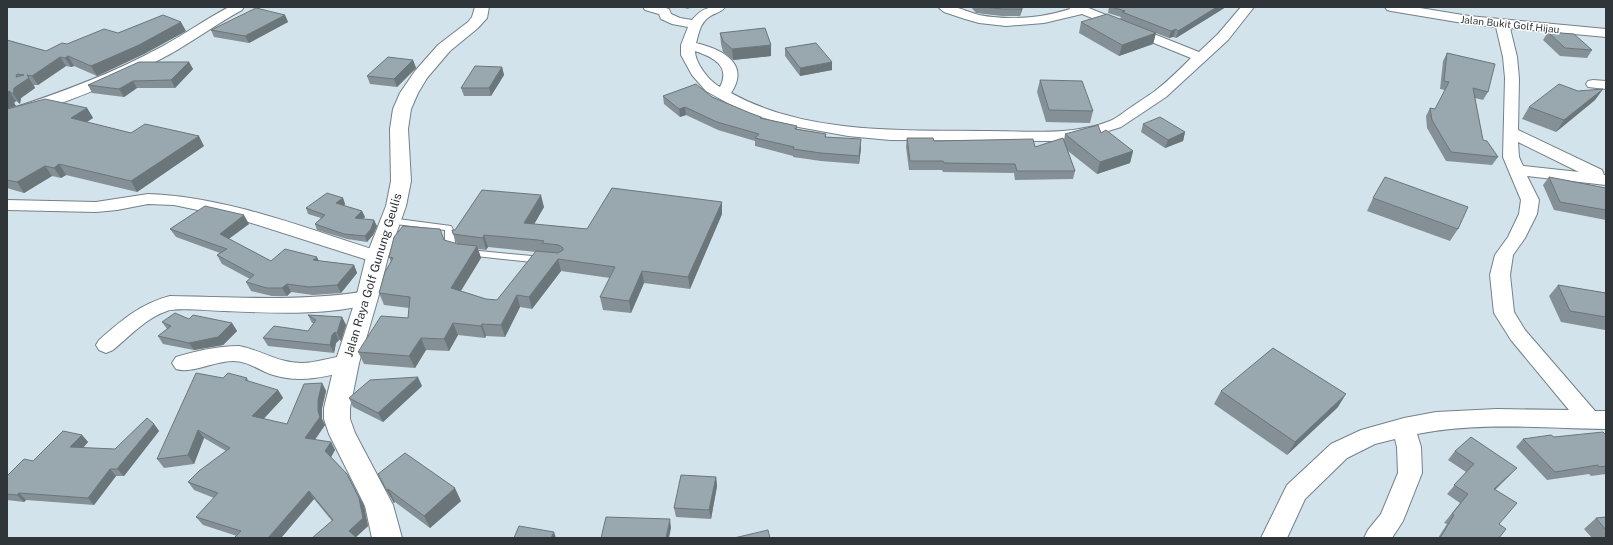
<svg xmlns="http://www.w3.org/2000/svg" width="1613" height="545" font-family="'Public Sans',sans-serif">
<rect width="100%" height="100%" fill="#d3e3eb"/>
<g fill="none" stroke-linecap="round" stroke-linejoin="round">
<!-- lane casing -->
<g stroke="#738188" stroke-width="2">
<path id="lane" d="M390 218 451 226C455 231 454 241 456 247L460 248 461 250 457 253 449 251 445 239V230L387 223 386 221 387 219Z
M469 250 542 257 546 260 542 263 466 255 465 253 466 251Z"/>
</g>
<!-- street casing -->
<g stroke="#738188" stroke-width="2">
<path id="street" d="M229 7H244L242 10C218 23 196 39 172 53 123 80 61 106 7 120V110C60 93 114 73 163 46 185 34 206 19 229 7Z
M643 7H662L669 9 671 14 680 18 692 20C703 7 709 7 725 7 721 13 714 13 709 17 700 23 699 33 696 43 721 49 751 63 731 93 807 135 904 130 989 131 1028 131 1073 136 1110 121 1117 118 1124 112 1130 108 1138 102 1147 97 1155 91 1168 81 1180 69 1191 58L1082 14 1044 23 1006 26 979 23 965 19 944 12 938 7C943 7 948 6 953 7 962 8 970 13 979 15 1010 21 1041 18 1070 9L1069 7H1086L1199 52 1218 34 1241 7H1254L1228 40 1166 97 1121 127 1089 137 1053 141 890 140 848 136 782 124 740 110 706 91 692 75 681 55V45L688 27 672 24 661 19 659 14 645 10ZM695 51C713 57 731 66 720 87 709 81 695 63 695 51Z
M1385 7H1414L1469 16 1606 29V37L1510 28 1517 57 1519 78 1518 130 1602 170 1604 175H1606V185L1527 176 1539 200 1537 214 1525 238 1513 255 1510 275 1514 312 1525 330 1595 411H1606V429C1544 428 1479 422 1417 434L1421 447 1422 473 1403 521 1392 538H1364L1368 530 1381 514 1398 473 1397 447 1395 439 1375 444 1347 458 1305 499 1287 538H1261L1287 485 1331 444 1361 430 1404 418 1436 412 1497 409 1569 410 1511 340 1494 313 1490 275 1495 255 1508 237 1519 214 1521 200 1503 157 1505 78 1503 57 1496 27 1469 24 1391 11 1387 10ZM1518 142 1579 172 1523 166 1519 157Z
M1593 80 1606 81V89L1588 87 1586 84 1588 81Z
M148 194C229 197 307 229 384 253L386 257 384 261 377 263 236 218 174 205 148 204 117 210 96 212 7 210V200L96 202Z
M367 291 374 293 377 298 374 303C327 316 274 313 225 311 213 311 176 307 167 311 146 318 130 336 113 350L106 353 99 350 96 345 99 340C122 320 140 304 170 296 236 297 301 302 367 291Z
M239 346C261 350 280 364 303 363 319 363 342 353 354 357L358 363 354 369C326 377 299 384 270 374 257 369 247 361 233 361 214 361 192 374 176 369L172 363 176 357C196 351 217 346 239 346Z"/>
</g>
<!-- secondary casing -->
<g stroke="#738188" stroke-width="2">
<path id="secondary" d="M475 7H489L487 18 478 28 450 51 427 78 418 93 411 109 408 129 411 181 406 206 388 257 378 298 359 363 350 408V419L355 433 393 505 402 538H372L365 506 329 434 324 419V408L335 363 356 298 366 257 386 206 391 181 390 129 393 109 400 93 415 71 438 45 468 22 472 17Z"/>
</g>
<!-- lane -->
<use href="#lane" fill="#fff" fill-rule="evenodd"/>
<!-- street -->
<use href="#street" fill="#fff" fill-rule="evenodd"/>
<!-- secondary -->
<use href="#secondary" fill="#fff" fill-rule="evenodd"/>
</g>
<!-- wall -->
<path fill="#849096" fill-rule="evenodd" d="M681 7H691L688 9Z
M971 7H1023L1020 16H1002L976 13Z
M1109 7H1226L1176 38 1173 37 1169 38 1156 33 1153 44 1119 56 1079 33 1081 22 1120 19 1121 17 1108 13Z
M285 15 288 22 249 43 214 37 211 30Z
M186 31 144 54 97 76 74 66 71 67 66 66 38 85H34L35 88 21 98 20 104 16 101 14 103 16 106 7 109V40L46 51 67 44 118 33Z
M1548 32 1592 50 1587 58 1560 56 1543 40Z
M720 33 771 56 733 60 723 52 721 44Z
M785 48 832 62V70L800 76 785 56Z
M1447 53 1488 92 1483 100 1475 98 1483 140 1498 157 1492 165 1446 161 1427 128 1426 116 1430 108 1435 109 1445 90 1440 89 1443 61Z
M413 60 416 68 397 87 370 84 367 76Z
M189 62 193 69 175 88H137L124 97 92 93 88 85Z
M502 67 504 75 491 96H464L461 88Z
M1040 80 1093 111 1090 123 1046 122 1037 92Z
M1603 89 1595 100 1556 132 1522 119 1529 107Z
M663 96 712 97 762 118 797 126V129L826 134V137L861 148 859 164 821 161 793 157V156L755 146V141L718 130 686 115 680 117 664 104Z
M87 108 93 118 87 122 131 133 204 146 137 192 66 175 61 178 52 176 24 193 7 188V109Z
M1143 124 1185 132 1183 141 1165 148 1141 132Z
M1101 133 1133 151 1130 163 1097 174 1068 151 1075 171 1073 179 1015 180 1014 173 943 172 942 170H909L906 147 907 138 934 141 1035 147 1064 140 1065 134Z
M1549 177 1606 188V220L1554 210 1543 185Z
M343 198 345 204 344 206 362 211 365 217 363 219 377 226 373 235 367 242 347 239 317 230 315 224 321 218 308 214 306 208Z
M1373 198 1458 229 1450 241 1367 211Z
M722 202V214L690 289 644 283 631 313 603 310 600 297 610 278 561 271 532 309 520 307 505 337 486 336 485 338 458 335 449 351 426 350 415 368 364 364 358 352 408 318 409 308 384 305 379 293 391 262 389 257 444 240 457 244 453 234 455 230 544 207 534 224 587 229ZM488 247 536 252 497 300 486 299 461 291 481 258 478 249 486 250Z
M249 224 229 239 271 261H319L354 265 357 273 341 293 313 295 291 292 287 296H272L251 291 246 282 250 279 222 264 217 255 220 253 176 237 170 229Z
M1558 285 1606 293V332L1605 330 1561 322 1549 296Z
M308 315 342 317 346 325 341 341 339 340 336 343 334 353 268 346 263 338 308 331 314 323H312Z
M189 319 232 323 237 331 223 345 194 350 163 344 158 336 167 329 162 322Z
M223 378H247L249 382 278 390 283 398 263 419 287 424 322 383 326 391 322 408V419L325 425 315 440 331 442 335 450 331 457 347 474 352 483 364 506 368 526 356 537 332 521 314 499 281 538H234L237 536 203 525 196 517 214 498 194 490 188 482 226 451 204 438 194 464 164 468 157 459Z
M422 386 383 422 353 407 349 398Z
M1221 391 1338 407 1287 455 1214 404Z
M154 424 159 431 124 476H116L94 505 26 500 24 502 7 500V476L33 461 82 435 88 442 83 448 115 449Z
M1606 435V474L1591 476 1589 474 1547 480 1516 447 1523 439Z
M1455 451 1509 476 1495 490 1499 524V538H1438L1447 524 1444 523 1460 503 1447 494 1466 472 1448 460Z
M378 474 461 501 430 528 395 502 394 503Z
M716 477 717 486 711 519 676 517 674 508Z
M1606 517V538H1592L1584 529 1596 518Z"/>
<!-- shaded-wall -->
<path fill="#6b767a" d="M1022 7H1023L1020 16 1021 9Z
M1217 7H1226L1176 38 1178 31Z
M285 15 288 22 249 43 245 36Z
M181 22 186 31 144 54 97 76 91 66Z
M1176 29 1173 37 1169 38 1171 31Z
M1156 33 1153 44 1119 56 1122 45Z
M771 45V56L733 60 732 49Z
M68 56 74 66 71 67 65 58Z
M60 57 66 66 38 85 32 76Z
M413 60 416 68 397 87 394 79Z
M189 62 193 69 175 88 171 80Z
M832 62V70L800 76V68Z
M502 67 504 75 491 96 489 88Z
M27 75 35 88 21 98 20 104 13 94 14 88Z
M133 81 137 88 124 97 119 89Z
M1603 89 1595 100 1556 132 1564 120Z
M9 91 16 101 14 103 16 106 7 109V93Z
M685 107 686 115 680 117 679 109Z
M87 108 93 118 77 128 71 118Z
M1185 132 1183 141 1165 148 1168 140Z
M199 136 204 146 137 192 131 181Z
M861 139V148L859 164V156Z
M1133 151 1130 163 1097 174 1100 162Z
M59 164 66 175 61 178 54 168Z
M45 166 52 176 24 193 17 182Z
M541 195 544 207 528 235 524 223Z
M343 198 345 204 339 209 336 203Z
M722 202V214L690 289 688 277Z
M362 211 365 217 357 223 355 218Z
M244 215 249 224 224 242 220 234Z
M374 220 377 226 373 235 367 242 365 236Z
M484 235 488 247 486 250 483 238Z
M477 246 481 258 455 300 451 288Z
M317 257 321 265 313 260Z
M558 259 561 271 532 309 529 297Z
M354 265 357 273 341 293 337 285Z
M642 271 644 283 631 313 629 301Z
M287 284 291 292 287 296 282 288Z
M517 295 520 307 505 337 501 325Z
M342 317 346 325 341 341 337 333Z
M232 323 237 331 223 345 194 350 189 343Z
M453 323 458 335 449 351 444 339Z
M482 324 486 336 485 338 481 326Z
M335 332 339 340 336 343 334 353 330 345 332 335Z
M421 338 426 350 415 368 409 356Z
M418 377 422 386 383 422 378 413Z
M322 383 326 391 322 408V419L325 425 310 446 305 438 318 411V400Z
M278 390 283 398 258 425 252 416Z
M1346 394 1338 407 1287 455 1295 442Z
M154 424 159 431 124 476 117 469Z
M198 430 204 438 194 464 188 455Z
M82 435 88 442 77 454 70 447Z
M331 442 335 450 330 459 325 451Z
M1517 468 1509 476 1486 498 1494 489Z
M110 469 116 476 94 505 88 498Z
M347 474 364 506 368 526 355 538 349 531Z
M716 477 717 486 711 519 709 510Z
M455 488 461 501 430 528 424 516Z
M388 489 395 502 394 503 387 491Z
M309 491 314 499 281 538H268Z
M19 493 26 500 24 502 17 495Z
M670 519 671 528 669 538H666Z
M554 532 556 538H551Z"/>
<!-- building -->
<path fill="#99a8af" stroke="#6b767a" fill-rule="evenodd" d="M983 7H1022L1021 9H1003Z
M1112 7H1217L1178 31 1176 29 1171 31 1122 12 1125 11Z
M256 8 285 15 245 36 211 30Z
M1107 14 1156 33 1122 45 1081 22Z
M163 15 181 22 139 45 91 66 68 56 65 58 60 57 32 76 27 75 29 78 14 88 13 94 9 91 7 93V40L46 51 62 43 67 44 104 29 118 33ZM17 74 24 75 16 77Z
M765 28 771 45 732 49 723 41 720 33Z
M1548 32 1574 34 1592 50 1565 48Z
M816 43 832 62 800 68 785 48Z
M1447 53 1495 64 1488 92 1473 88 1483 140 1487 141 1498 157 1451 152 1432 120 1430 108 1435 109 1449 82 1444 81Z
M388 57 413 60 394 79 367 76Z
M139 62H189L171 80 133 81 119 89 88 85Z
M475 66 502 67 489 88H461Z
M1040 80 1082 81 1093 111 1049 110Z
M696 84 712 97 750 113 761 117 760 118 797 126 795 129 826 134 825 137 861 139 859 156 821 153 793 149 794 147 755 138 759 134 717 122 685 107 679 109 663 96Z
M1559 84 1578 91 1603 89 1564 120 1529 107Z
M45 99 87 108 71 118 131 133 145 124 199 136 131 181 59 164 54 168 45 166 17 182 7 180V109Z
M1160 117 1185 132 1168 140 1143 124Z
M1098 125 1101 133 1106 130 1133 151 1100 162 1065 134Z
M907 138H933L934 141 1033 139 1035 147 1063 138 1075 171H1017L1015 164 944 163 943 161H910Z
M1385 177 1468 207 1458 229 1373 198Z
M1549 177 1606 188V210L1560 202Z
M612 188 722 202 688 277 642 271 629 301 600 297 615 267 558 259 529 297 517 295 501 325 482 324 481 326 453 323 444 339 421 338 409 356 358 352 381 316 408 318 410 297 379 293 385 272 393 258 389 257 394 237 403 226 440 229 444 240 458 244 477 246 451 288 486 299 497 300 536 251 558 253 563 250V248L559 245 542 243 544 241 538 240 484 235 483 238 453 234 452 230H455L482 190 541 195 524 223 587 229Z
M327 193 343 198 336 203 362 211 355 218 374 220 371 229 365 236 344 234 315 224 325 215 306 208Z
M205 206 244 215 220 234 271 261 285 249 317 257 313 260 354 265 337 285 309 287 287 284 282 288H267L246 282 254 275 217 255 227 249 170 229Z
M1558 285 1606 293V317L1570 311Z
M175 313 189 319 193 315 232 323 218 337 189 343 158 336 171 326 162 322Z
M308 315 342 317 337 333 335 332 332 335 330 345 263 338 274 326 308 331 316 320Z
M1273 348 1346 394 1295 442 1221 391Z
M196 373 223 378 228 373 247 378 245 380 278 390 252 416 287 424 304 384 322 383 318 400V411L320 417 305 438 331 442 325 451 347 474 359 498 363 518 349 531 357 538H312L333 520 309 491 268 538H234L241 531 196 517 218 493 188 482 199 471 230 448 198 430 188 455 157 459Z
M418 377 378 413 349 398 370 380Z
M147 418 154 424 117 469H110L88 498 19 493 17 495 7 494V476L24 459 33 461 63 431 82 435 70 447 115 449Z
M1603 432 1606 435V466L1599 467 1598 465 1555 472 1523 439 1551 435 1554 437Z
M1471 437 1517 468 1494 489 1517 503 1499 524 1506 529 1499 538H1440L1454 515 1452 514 1468 494 1454 485 1474 464 1455 451Z
M405 453 455 488 424 516 388 489 387 491 378 474Z
M681 475 716 477 709 510 674 508Z
M606 517 670 519 666 538H601Z
M1606 517V530L1596 518Z
M519 526 554 532 551 538H514Z
M768 530 770 538H734Z"/>
<g text-anchor="middle" stroke-width="3" stroke-linejoin="round" paint-order="stroke">
<!-- far-street labels -->
<g font-size="10" fill="#2f3538" stroke="#fff">
<text transform="translate(1510 24) rotate(6)" y="4">Jalan Bukit Golf Hijau</text>
</g>
<!-- street labels -->
<g font-size="12" fill="#2f3538" stroke="#fff">
<text transform="translate(373 275) rotate(-73)" y="4">Jalan Raya Golf Gunung Geulis</text>
</g>
</g>
<!-- border -->
<rect width="1613" height="545" fill="none" stroke="#2f3538" stroke-width="16"/>
</svg>
